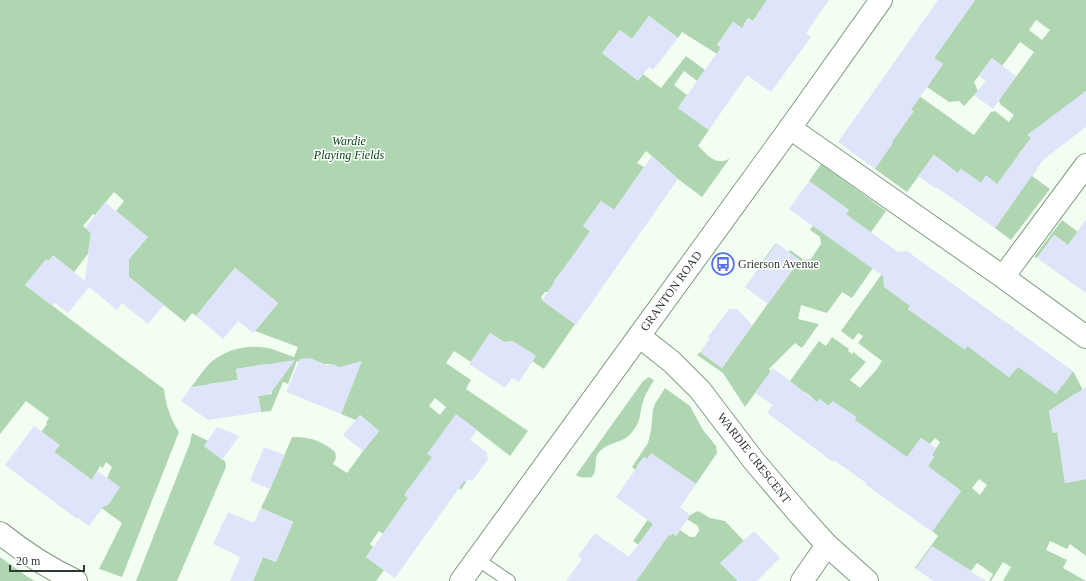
<svg xmlns="http://www.w3.org/2000/svg" width="1086" height="581" font-family="Georgia,serif">
<rect width="100%" height="100%" fill="#f3fef3"/>
<!-- green -->
<path fill="#b0d6b1" fill-rule="evenodd" d="M0 0H767L753 21 748 18 744 24 748 27 746 31 733 22 717 45 729 53 725 59 682 32 678 38 649 16 632 39 620 30 602 53 638 80 643 74 661 88 686 56 705 70 697 81 684 71 674 85 687 95 678 108 709 130 698 146C708 155 716 167 730 158L702 197 678 179 646 151 637 163 644 167 614 210 601 201 583 226 596 235 573 256 555 280 550 292H545L541 297 543 301 575 324 544 369 532 361 534 358 533 354 527 350 507 344 490 333 471 362 454 351 446 363 471 380 466 389 528 431 510 456 461 418 428 454 466 482 461 490 451 483 408 498 383 534 379 531 370 544 373 547 366 557 384 570 376 581H253L263 557 276 562 293 522 261 508 270 489 292 437C309 436 323 441 335 452L336 458 333 464 347 473 363 451 379 431 360 415 356 420 341 414 358 370 343 371C340 368 335 364 330 364 328 364 326 364 325 364L322 370 297 361 288 384 283 382 271 411 261 412 258 396 272 394 267 364 236 369 238 380 208 384 210 402 189 390C195 382 201 373 208 365 223 350 246 344 268 348 276 350 285 354 294 357L298 347 255 331 278 303 235 268 196 316 192 313 185 322 129 277V259L147 237 116 211 124 201 114 192 95 215 93 214 83 226 91 233 88 254 74 272 53 256 25 285 98 340 164 389C166 405 170 418 179 432L122 577 99 569 122 523 100 507 108 505 117 491 115 484 107 478 112 467 106 462 103 468 100 466 92 480 54 452 59 445 36 439 47 424 46 423 49 418 26 401 0 434ZM435 398 446 407 440 415 429 406Z
M975 0H1086V91L1038 128 1046 156 1028 142 1018 155 1037 169 1032 176 1050 189 1011 240 995 228 1016 198 986 176 981 183 961 169 944 192 936 187 950 167 934 155 907 192 875 169 880 133 913 111 902 103 911 90 974 135 991 112 995 111 1009 122 1014 115 1000 104 999 100 1034 52 1020 42 1002 66 992 58 974 82 978 91 964 106 959 101 949 102 927 87 943 64 934 58ZM1036 20 1050 30 1042 40 1029 30Z
M821 164 886 211 855 255 873 268 852 298 842 292 827 313 801 305 798 319 819 324 802 348 795 343 769 369 777 382 766 378 745 407 723 373 697 355 700 352 722 368 786 278 763 261 775 244 788 253 790 250 804 260 811 259 821 244 820 237 810 230 819 217 835 229 849 210 809 181Z
M1062 220 1086 238V258L1054 235 1037 258 1034 257Z
M884 271 918 294 908 309 965 349 975 335 1008 324 1014 328 989 362 1009 377 1018 367 1054 379 1063 385 1073 371 1084 392 1075 394 1049 411 1053 433 1067 430 1061 456 1065 483 1086 479V556L1070 544 1067 549 1050 541 1046 550 1067 560 1063 568 1086 581H1003L1011 567 1003 562 991 581H989L993 574 977 563 971 571 941 552 936 560 927 554 916 569 915 568 938 536 932 531 961 491 944 478 939 485 925 470 934 457 932 455 940 442 935 438 930 444 921 438 907 457 909 458 849 427 856 417 846 410 829 406 819 399 812 409 808 407 814 399 805 392 779 396 819 341 826 346 832 337 849 349 848 351 852 354 853 352 866 362 850 380 860 388 877 369 882 361 858 343 863 336 858 333 853 340 841 331ZM979 479 987 485 980 495 972 488Z
M649 377 654 380C650 387 645 394 643 402 640 410 641 420 635 428 632 432 629 437 624 439 616 443 607 444 600 451 592 459 599 468 592 477 586 478 581 478 576 475L643 381Z
M665 388 690 406 703 430 716 446 717 453 696 484 651 454 647 459 644 457 637 466 640 469 638 472 632 467 648 443 651 430 653 409 656 402Z
M192 433 208 441 204 446 225 461 226 467 177 581H136L190 443Z
M698 511 710 518 725 521 744 541 721 563 738 581H612L613 558 639 577 654 556 633 541 649 518 671 535 672 533 676 536 680 530 690 537H695L699 531 698 526 687 519 690 515Z
M0 557 28 577 35 581H0Z"/>
<!-- building -->
<path fill="#dee5fa" d="M767 0H829L806 33 811 37 771 92 747 75 709 130 678 108 721 47 717 45 733 22 742 28 748 18 753 21Z
M938 0H975L934 58 943 64 911 110 914 111 892 142 893 143 875 169 838 142Z
M649 16 678 38 653 70 649 67 638 81 602 53 620 30 632 39Z
M992 58 1016 76 993 109 974 95 986 81 979 76Z
M1086 91V127L1043 160 995 228 936 187 935 188 918 176 934 155 958 173 961 169 981 183 986 175 997 184 1031 138 1027 135Z
M652 156 678 179 576 325 542 300 590 231 583 226 601 201 614 210Z
M809 181 849 210 846 214 898 252 907 251 1073 371 1056 394 1018 367 1009 377 967 346 965 350 908 309 910 306 884 287 883 276 789 209Z
M105 202 148 237 129 259V277L164 305 148 324 122 303 117 310 89 287 68 313 55 303 53 306 25 285 46 259 49 261 53 255 85 281 91 233 85 228Z
M1086 219V293L1037 258 1054 235 1068 245Z
M777 243 800 260 768 304 745 287Z
M235 268 278 303 253 333 238 321 223 339 196 316Z
M729 309H737L752 325 722 368 700 352 710 338 708 337Z
M490 333 503 342 513 341 536 356 519 382 512 378 505 388 469 364Z
M310 358 327 365 331 364 340 367 362 361 341 414 286 392 300 359Z
M295 360 270 394 258 396 261 412 208 420 181 401 191 387 238 380 236 369Z
M773 368 817 402 819 399 828 406 833 401 856 417 855 420 907 457 921 438 936 448 932 455 934 457 928 466 961 491 932 532 865 484 866 483 834 460 833 462 767 413 773 405 755 393Z
M1086 387V479L1065 483 1057 432 1053 433 1049 411Z
M456 414 477 430 470 440 488 453 486 456 489 458 472 481 469 479 466 482 464 481 395 578 366 557 408 498 404 495 432 457 427 454Z
M360 415 379 431 363 451 343 435Z
M34 426 60 445 54 452 92 480 97 471 120 487 108 505 104 506 89 526 78 518 77 519 5 465Z
M217 427 239 436 222 460 204 446Z
M264 447 285 455 270 489 250 481Z
M651 453 696 484 680 507 690 515 676 536 672 533 671 536 669 535 636 581H566L582 559 578 556 595 533 629 557 653 524 616 497 644 457 647 459Z
M261 508 293 522 276 562 263 557 253 581H230L240 557 213 544 228 512 254 523Z
M754 531 780 558 757 581H738L720 563Z
M932 546 986 581H933L916 569Z"/>
<g fill="none" stroke-linecap="round" stroke-linejoin="round">
<!-- lane casing -->
<g stroke="#809b81" stroke-width="14">
<path id="lane" d="M477 559 509 581"/>
</g>
<!-- street casing -->
<g stroke="#809b81" stroke-width="24">
<path id="street" d="M790 128 1003 277 1086 337
M1003 277 1086 165
M0 533C24 552 48 568 76 581
M802 581 827 545"/>
</g>
<!-- secondary casing -->
<g stroke="#809b81" stroke-width="24">
<path id="secondary" d="M639 336 672 362 700 390 754 461 800 515 827 545 867 581"/>
</g>
<!-- primary casing -->
<g stroke="#809b81" stroke-width="24">
<path id="primary" d="M461 581 790 128 881 0"/>
</g>
<!-- lane -->
<use href="#lane" stroke="#fff" stroke-width="12"/>
<!-- street -->
<use href="#street" stroke="#fff" stroke-width="22"/>
<!-- secondary -->
<use href="#secondary" stroke="#fff" stroke-width="22"/>
<!-- primary -->
<use href="#primary" stroke="#fff" stroke-width="22"/>
</g>
<!-- icons -->
<defs>
<g id="bus-ring" transform="scale(1.15)"><circle r="9.5" fill="#fff" stroke="#5972e8" stroke-width="1.5"/><path d="M-5-6H5V4H4V6H2V4H-2V6H-4V4H-5ZM-3.5-4V0h7V-4ZM-3.5 1.2v1.5H-2V1.2ZM2 1.2v1.5H3.5V1.2Z" fill="#5972e8"/></g>
</defs>
<g fill-rule="evenodd">
<use href="#bus-ring" x="723" y="264"/>
</g>
<g text-anchor="middle" stroke-width="3" stroke-linejoin="round" paint-order="stroke">
<!-- park labels -->
<g font-size="12" font-style="italic" fill="#034612" stroke="#fff">
<text x="349" y="145">Wardie<tspan x="349" dy="14">Playing Fields</tspan></text>
</g>
<!-- poi labels -->
<g font-size="12" fill="#2f3a2f" stroke="#fff" text-anchor="start">
<text x="738" y="268">Grierson Avenue</text>
</g>
<!-- street labels -->
<g font-size="12" fill="#2f3a2f" stroke="#fff">
<text transform="translate(671 291) rotate(-54)" y="4">GRANTON ROAD</text>
<text transform="translate(754 458) rotate(52)" y="4">WARDIE CRESCENT</text>
</g>
</g>
<!-- scale -->
<path d="M10 565v6h74v-6" fill="none" stroke="#2f3a2f" stroke-width="2"/>
<text x="16" y="565" font-size="12" fill="#2f3a2f" stroke="#ffffff" stroke-width="3" paint-order="stroke">20 m</text>
</svg>
